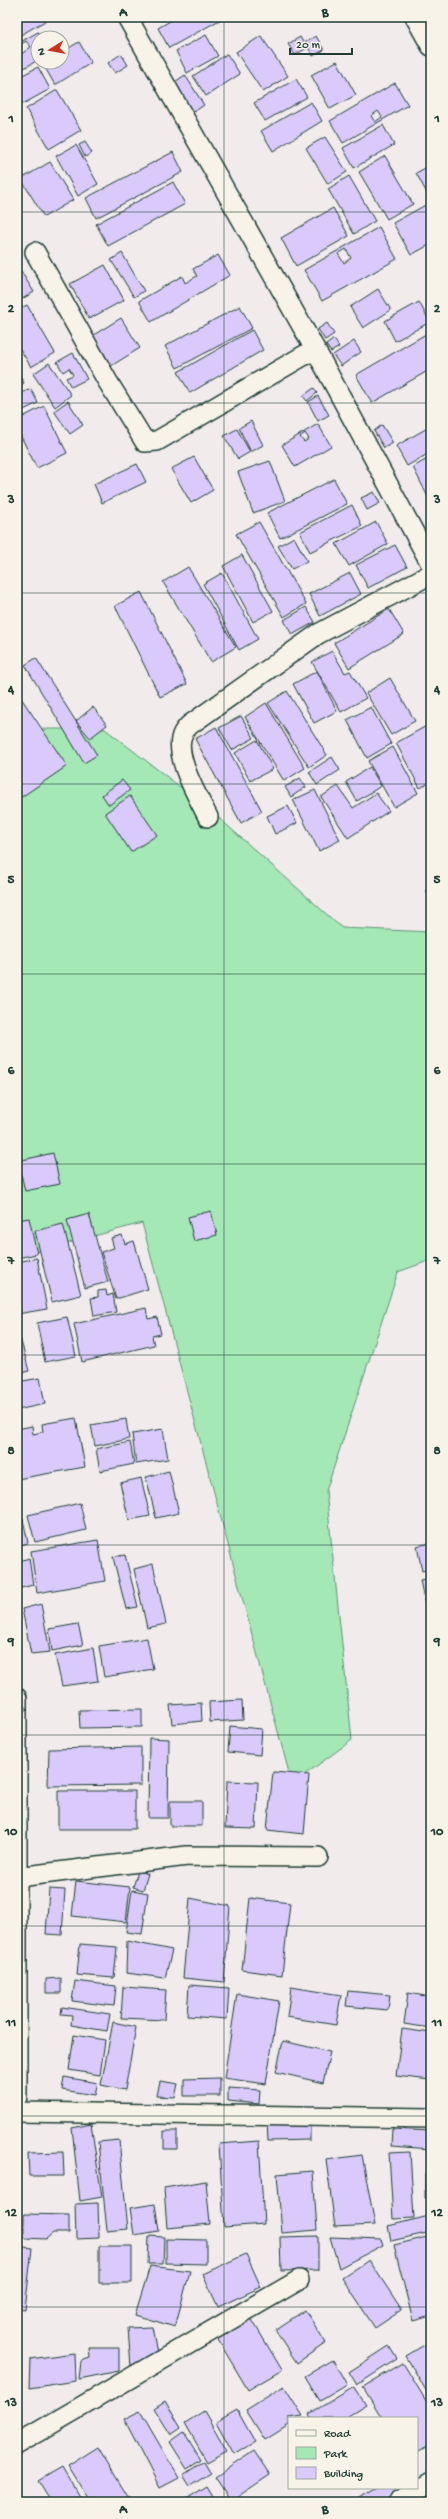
<svg xmlns="http://www.w3.org/2000/svg" width="448" height="2519" font-family="'Gochi Hand',sans-serif">
<rect width="100%" height="100%" fill="#f1ebec"/>
<filter id="ink" filterUnits="userSpaceOnUse"><feTurbulence type="fractalNoise" baseFrequency=".025" numOctaves="2"/><feDisplacementMap in="SourceGraphic" scale="8" xChannelSelector="R" yChannelSelector="G"/><feConvolveMatrix kernelMatrix="1 2 1 2 8 2 1 2 1" color-interpolation-filters="sRGB"/></filter>
<g filter="url(#ink)">
<!-- green -->
<path fill="#a3e8b5" stroke="#619274" d="M17 729H105L210 810 342 928 431 932V1260L398 1272 326 1491 352 1740 292 1784 142 1223 17 1257Z"/>
<!-- building -->
<path fill="#d9cafb" stroke="#1f3d34" fill-rule="evenodd" d="M17 17H43L45 21 17 37Z
M136 17H151L141 24Z
M177 17H225L169 48 158 28Z
M38 32 41 38H38V60L17 72V51L20 55 31 47 26 41 17 47V44Z
M206 35 218 56 187 73 176 51Z
M261 36 288 76 263 92 236 52Z
M316 36 324 50 313 56 305 42Z
M300 37 307 48 295 55 288 44Z
M79 42 91 63 55 85 43 64 62 62V52Z
M121 54 128 65 115 73 108 63Z
M227 54 240 74 206 96 193 76Z
M337 61 356 95 330 109 311 75Z
M38 67 50 89 23 104 17 93V78Z
M185 75 204 105 191 114 172 84Z
M296 79 307 97 265 121 254 103Z
M395 83 408 105 343 143 330 121ZM378 111 382 117 375 122 371 116Z
M57 90 81 130 49 149 26 109Z
M311 102 322 121 273 151 261 131Z
M383 125 394 145 354 168 343 148Z
M325 137 347 172 328 184 306 148Z
M85 142 92 153 85 157 79 145Z
M76 145 98 184 78 196 56 156Z
M173 152 183 172 96 218 86 198Z
M385 156 413 204 387 219 359 172Z
M50 162 73 200 44 217 21 179Z
M431 165V193L428 195 416 173Z
M349 176 375 221 354 234 328 189Z
M173 182 185 204 108 246 96 224Z
M431 202V244L411 255 393 223Z
M333 208 349 236 296 266 281 238Z
M379 227 397 259 322 301 304 270ZM346 249 351 258 344 263 338 254Z
M122 253 144 291 134 297 111 260Z
M218 255 230 275 151 322 139 301 182 276 185 283 197 276 193 269Z
M17 265 34 292 17 302Z
M105 265 124 300 89 319 70 284Z
M378 289 391 310 363 328 350 307Z
M419 302 430 322 395 341 385 321Z
M27 305 55 353 31 367 17 344V310Z
M240 306 252 328 177 368 165 346Z
M121 318 140 348 111 366 92 336Z
M327 323 334 334 325 340 318 329Z
M252 330 263 350 190 393 178 372Z
M431 331V369L372 403 356 375Z
M334 339 339 347 331 352 326 345Z
M354 341 361 352 341 366 333 355Z
M73 353 87 379 71 387 66 378 73 375 69 368 63 372 57 362Z
M49 363 71 395 55 407 33 374Z
M17 370 24 383 17 387Z
M314 388 317 393 307 401 303 396Z
M31 389 38 403 17 413V395Z
M318 396 329 415 318 421 308 402Z
M68 401 83 425 70 434 54 411Z
M44 406 67 453 37 468 17 429V420Z
M251 421 263 445 251 452 239 428Z
M318 424 331 446 295 467 282 445ZM305 433 309 439 304 442 300 437Z
M382 425 393 443 384 448 374 431Z
M431 426V452L407 466 396 446Z
M237 429 250 452 238 459 224 436Z
M194 457 213 490 191 503 171 469Z
M431 457V498L429 499 413 467Z
M270 461 285 501 253 513 238 472Z
M137 464 146 482 102 503 94 484Z
M334 479 347 504 280 538 267 513Z
M374 492 380 503 367 510 361 498Z
M352 505 362 526 310 552 300 532Z
M259 522 306 604 284 617 236 534Z
M376 522 388 544 349 566 336 544Z
M294 537 307 561 292 569 278 546Z
M395 545 407 567 368 588 356 565Z
M242 555 273 611 253 622 223 566Z
M188 567 236 647 211 662 163 582Z
M222 573 258 639 239 650 203 584Z
M350 573 361 594 320 616 309 594Z
M141 592 187 684 160 697 115 606Z
M306 607 315 622 292 635 284 620Z
M389 609 404 634 349 668 334 643Z
M332 651 345 673 350 671 366 698 341 712 312 662Z
M36 658 97 755 84 763 25 665Z
M317 671 337 711 314 723 293 684Z
M390 678 415 721 391 735 366 693Z
M287 691 327 755 309 767 268 703Z
M17 692 67 766 17 800Z
M266 703 305 768 284 781 245 717Z
M93 707 107 725 90 738 76 721Z
M371 707 391 744 367 758 347 720Z
M241 716 254 738 232 750 219 728Z
M430 724 431 782 420 788 396 743Z
M216 727 262 811 241 823 195 739Z
M257 740 273 769 250 781 235 753Z
M393 747 418 793 394 807 368 761Z
M332 757 340 770 317 785 309 772Z
M370 767 381 786 357 801 346 782Z
M300 778 306 787 291 797 285 787Z
M122 780 130 790 109 805 102 795Z
M338 786 353 808 376 793 389 811 348 838 321 797Z
M315 790 340 840 319 851 293 800Z
M130 796 157 835 131 852 105 813Z
M288 806 297 823 275 834 267 816Z
M431 887V901L426 890Z
M53 1153 60 1184 25 1191 18 1161Z
M17 1163 21 1179 17 1180Z
M211 1211 217 1235 194 1241 188 1217Z
M89 1214 108 1282 85 1288 67 1220Z
M29 1218 37 1254 17 1258V1220Z
M63 1224 81 1295 52 1302 35 1231Z
M122 1235 125 1244 134 1241 148 1289 116 1299 101 1252 114 1248 111 1238Z
M37 1258 47 1309 17 1314V1262Z
M106 1290 107 1296 113 1294 116 1312 94 1316 91 1298 98 1297V1291Z
M146 1308 148 1319 157 1317 161 1334 152 1336 154 1345 82 1362 74 1324Z
M67 1317 76 1356 45 1362 37 1323Z
M17 1337H20L29 1371 17 1374Z
M40 1378 45 1404 17 1410V1382Z
M76 1418 85 1467 17 1479V1429L32 1426 33 1434 43 1432 42 1424Z
M126 1419 129 1439 95 1446 91 1425Z
M163 1429 168 1459 136 1464 132 1434Z
M130 1442 134 1464 100 1471 96 1449Z
M169 1471 179 1513 156 1518 146 1477Z
M141 1478 150 1516 129 1520 120 1483Z
M80 1503 86 1530 35 1542 28 1515Z
M23 1519 28 1543 17 1546V1520Z
M98 1540 105 1581 37 1593 31 1551Z
M431 1543V1569L422 1571 417 1546Z
M125 1555 138 1607 126 1609 113 1557Z
M29 1558 33 1585 17 1589V1562Z
M153 1564 166 1624 147 1628 134 1569Z
M431 1578V1619L428 1620 420 1580Z
M41 1604 50 1652 31 1654 22 1609Z
M78 1624 83 1645 52 1651 49 1629Z
M147 1638 153 1669 104 1677 99 1646Z
M93 1648 98 1681 62 1686 55 1655Z
M242 1700 243 1720 210 1722 209 1702Z
M201 1703 202 1721 172 1724 170 1705Z
M142 1709V1727L80 1728 79 1710Z
M230 1726 262 1729 260 1755 228 1752Z
M149 1738 169 1739 168 1818H148Z
M141 1747V1785L48 1786 49 1749Z
M273 1772 309 1775 304 1834 267 1830Z
M227 1781 258 1782 256 1829 225 1828Z
M58 1791H135V1829H58Z
M170 1801H202V1826H170Z
M138 1871 148 1874 143 1890 133 1887Z
M76 1881 130 1887 126 1922 72 1916Z
M49 1889 65 1890 62 1935 46 1934Z
M132 1890 148 1893 142 1934 126 1932Z
M190 1898 230 1906 224 1982 183 1978Z
M250 1898 290 1903 282 1975 242 1970Z
M127 1941 172 1950 165 1978 126 1973Z
M80 1944 117 1947 114 1978 77 1975Z
M61 1978V1993H46V1979Z
M75 1981 116 1986 114 2006 72 2001Z
M189 1985 229 1988 227 2019 187 2016Z
M123 1987 166 1990 164 2020 121 2018Z
M291 1987 341 1995 336 2025 287 2017Z
M348 1991 390 1995 388 2010 346 2006Z
M408 1993 431 1997V2028L404 2024Z
M237 1994 279 2001 266 2084 224 2078Z
M62 2007 110 2014 107 2031 71 2025 72 2015 61 2014Z
M113 2022 136 2027 125 2090 101 2085Z
M402 2029 431 2033 430 2080 396 2076Z
M74 2035 105 2040 100 2075 69 2070Z
M283 2041 330 2052 323 2083 276 2072Z
M64 2077 98 2083 95 2095 62 2090Z
M220 2078V2096H184V2079Z
M160 2081 178 2084 175 2097 157 2096Z
M228 2088 260 2090 259 2104 228 2101Z
M267 2122H310V2140L268 2141Z
M91 2124 102 2197 80 2201 72 2128Z
M392 2129 431 2131V2149L391 2146Z
M164 2131H177V2149H164Z
M119 2140 128 2229 107 2231 98 2142Z
M259 2141 264 2224 224 2227 219 2144Z
M63 2152 64 2176H29L28 2153Z
M410 2152 414 2218 393 2219 389 2153Z
M362 2155 375 2225 335 2227 326 2160Z
M313 2171 317 2230 282 2233 277 2174Z
M431 2173V2198H425V2174Z
M206 2181 210 2224 167 2228 164 2188Z
M98 2203 99 2238 76 2239 75 2204Z
M155 2204 159 2231 134 2235 130 2208Z
M24 2214 69 2215V2233H53L46 2239 24 2238Z
M429 2216 431 2232 391 2241 388 2226Z
M149 2236 164 2237 163 2264H148Z
M318 2236V2270L281 2271 280 2237Z
M431 2236V2316L413 2321 394 2245Z
M330 2237 381 2239 383 2245 339 2268Z
M166 2239 206 2240V2264L166 2263Z
M17 2246 32 2248 25 2310 17 2309Z
M99 2246H132V2283H99Z
M246 2254 261 2287 218 2307 203 2274Z
M369 2260 402 2310 375 2328 342 2278Z
M150 2266 190 2271 175 2327 135 2315Z
M305 2310 326 2343 297 2363 275 2330Z
M251 2318 282 2370 248 2390 217 2338Z
M152 2327 157 2353 131 2367 128 2328Z
M431 2341V2399L406 2356Z
M389 2346 397 2359 357 2385 349 2372Z
M89 2348H119V2371L79 2379 81 2361 90 2358Z
M74 2353 75 2381 29 2388 30 2359Z
M333 2360 347 2385 320 2401 305 2376Z
M403 2363 431 2409V2445L417 2453V2418H382L363 2387Z
M284 2386 303 2416 289 2418V2425L265 2440 246 2410Z
M354 2387 366 2405 345 2418H311L309 2414Z
M165 2401 181 2428 171 2435 154 2408Z
M237 2410 255 2442 234 2454 216 2422Z
M140 2411 179 2478 160 2488 124 2419Z
M204 2411 227 2451 207 2462 185 2423Z
M184 2432 201 2460 187 2469 170 2442Z
M98 2447 131 2502H90L68 2466Z
M254 2451 270 2475 231 2501 215 2477Z
M204 2461 211 2473 190 2486 183 2475Z
M62 2467 82 2502H51L38 2481Z
M207 2487 216 2502H183Z
M378 2488H401L403 2491 384 2502H358L357 2500Z"/>
<g fill="none" stroke-linecap="round" stroke-linejoin="round">
<!-- street casing -->
<g stroke="#1f3d34" stroke-width="22">
<path id="street" d="M127 17 315 349 431 564
M415 17 431 46
M35 252 108 382 145 442 157 441 315 349
M208 817C199 799 172 754 183 733 185 730 188 726 191 724L318 634 431 574
M17 1698V2097
M18 1877 187 1856 318 1857
M17 2112 431 2118
M17 2444 299 2280
M399 2502 431 2482"/>
</g>
<!-- street -->
<use href="#street" stroke="#f7f3e8" stroke-width="19"/>
</g>
</g>
<!-- grid -->
<path fill="none" stroke="#1f3d34" stroke-width="1" stroke-opacity="0.55" d="M224 17V2502M17 212H431M17 403H431M17 593H431M17 784H431M17 974H431M17 1164H431M17 1355H431M17 1545H431M17 1735H431M17 1926H431M17 2116H431M17 2307H431"/>
<!-- margin -->
<rect width="448" height="2519" fill="none" stroke="#f7f3e8" stroke-width="44"/>
<!-- legend -->
<rect x="288" y="2417" width="130" height="72" fill="#f7f3e8" stroke="#a1aaa0"/>
<rect x="296" y="2430" width="20" height="6" fill="#f7f3e8" stroke="#a1aaa0"/>
<text x="324" y="2437" font-size="12" fill="#1f3d34">Road</text>
<rect x="296" y="2447" width="20" height="12" fill="#a3e8b5" stroke="#a1aaa0"/>
<text x="324" y="2457" font-size="12" fill="#1f3d34">Park</text>
<rect x="296" y="2467" width="20" height="12" fill="#d9cafb" stroke="#a1aaa0"/>
<text x="324" y="2477" font-size="12" fill="#1f3d34">Building</text>
<!-- north arrow -->
<g transform="translate(50 50) rotate(259)"><circle r="19" fill="#f7f3e8" stroke="#a1aaa0"/>
<path d="M0-3L7 15L0 10L-7 15Z" fill="#c8321e"/>
<text y="-6" font-size="11" font-weight="bold" text-anchor="middle" fill="#1f3d34">N</text>
</g>
<!-- scale -->
<path d="M290 48v6h62v-6" fill="none" stroke="#1f3d34" stroke-width="2"/>
<text x="296" y="48" font-size="12" fill="#1f3d34" stroke="#f7f3e8" stroke-width="3" paint-order="stroke">20 m</text>
<rect x="22" y="22" width="404" height="2475" fill="none" stroke="#1f3d34" stroke-width="1.5"/>
<g font-size="13" text-anchor="middle" font-weight="bold" fill="#1f3d34">
<text x="123" y="16">A</text>
<text x="325" y="16">B</text>
<text x="11" y="122">1</text>
<text x="437" y="122">1</text>
<text x="11" y="312">2</text>
<text x="437" y="312">2</text>
<text x="11" y="503">3</text>
<text x="437" y="503">3</text>
<text x="11" y="693">4</text>
<text x="437" y="693">4</text>
<text x="11" y="883">5</text>
<text x="437" y="883">5</text>
<text x="11" y="1074">6</text>
<text x="437" y="1074">6</text>
<text x="11" y="1264">7</text>
<text x="437" y="1264">7</text>
<text x="11" y="1454">8</text>
<text x="437" y="1454">8</text>
<text x="11" y="1645">9</text>
<text x="437" y="1645">9</text>
<text x="11" y="1835">10</text>
<text x="437" y="1835">10</text>
<text x="11" y="2026">11</text>
<text x="437" y="2026">11</text>
<text x="11" y="2216">12</text>
<text x="437" y="2216">12</text>
<text x="11" y="2406">13</text>
<text x="437" y="2406">13</text>
<text x="123" y="2513">A</text>
<text x="325" y="2513">B</text>
</g>
</svg>
